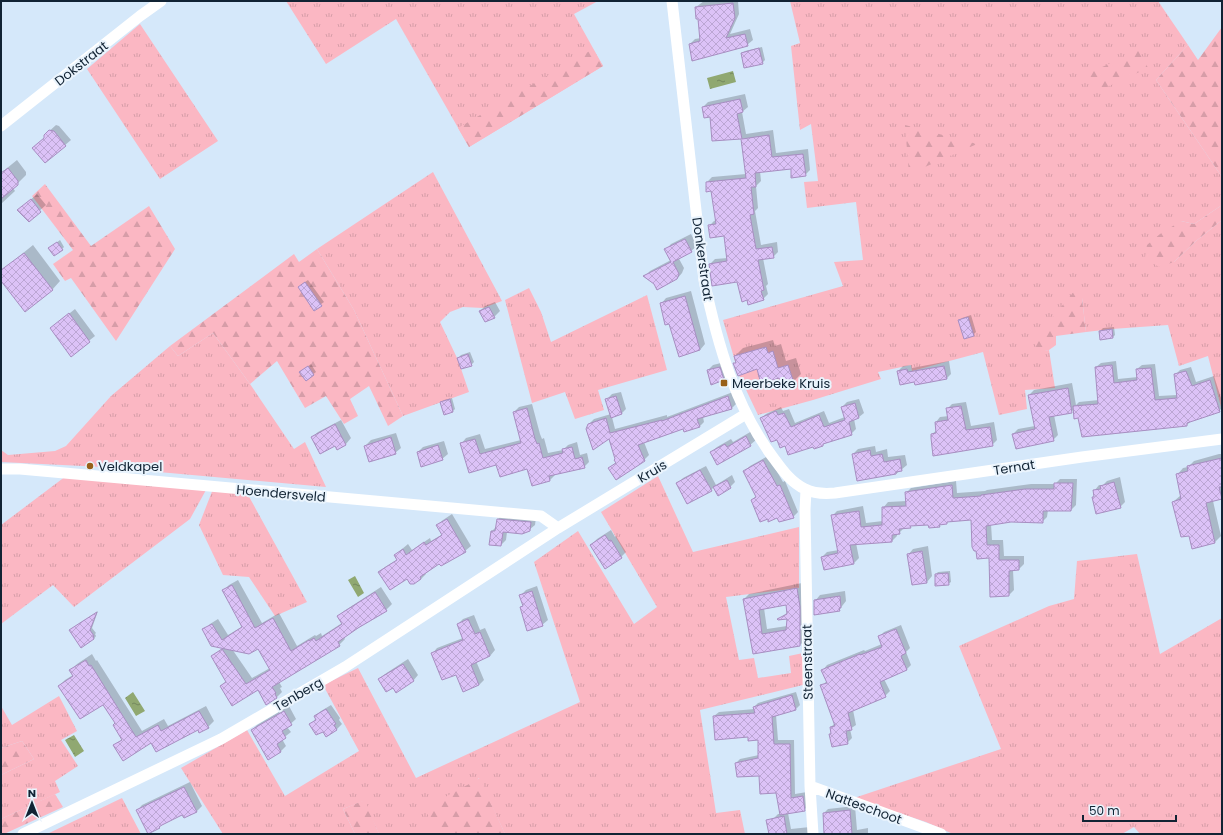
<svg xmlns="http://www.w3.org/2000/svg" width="1223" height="835" font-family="Poppins,sans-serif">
<defs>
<pattern id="grass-tufts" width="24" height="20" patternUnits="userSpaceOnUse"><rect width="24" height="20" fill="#fbb7c3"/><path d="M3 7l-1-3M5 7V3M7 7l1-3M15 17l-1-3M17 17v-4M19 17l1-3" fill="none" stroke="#d69da8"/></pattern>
<pattern id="forest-firs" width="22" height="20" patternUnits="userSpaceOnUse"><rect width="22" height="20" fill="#fbb7c3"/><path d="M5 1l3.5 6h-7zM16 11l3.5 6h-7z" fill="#d69da8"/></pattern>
<pattern id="water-ripples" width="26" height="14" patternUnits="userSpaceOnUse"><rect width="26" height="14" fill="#90a871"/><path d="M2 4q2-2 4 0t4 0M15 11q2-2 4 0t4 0" fill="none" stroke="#74885e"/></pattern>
<pattern id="building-cross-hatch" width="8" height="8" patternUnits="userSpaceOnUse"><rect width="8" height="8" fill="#dcc2f7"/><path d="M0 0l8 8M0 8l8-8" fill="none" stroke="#bca6d4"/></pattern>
</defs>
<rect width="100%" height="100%" fill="#d5e8fa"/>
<!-- grass -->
<path fill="url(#grass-tufts)" d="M286 1H598L574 14 603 66 469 147 396 19 326 64Z
M790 1H1158L1188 45 1156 80 1222 177V205L1194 224 1181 221 1174 262 1196 241 1222 220V411L1208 356 1179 366 1168 325 1112 329 1086 332 1082 298 1037 352 1049 350 1055 388 1025 390 1027 409 999 415 983 352 912 371 911 365 878 372 881 379 813 400 758 415 739 375 723 320 843 286 834 262 863 260 856 202 807 208 804 182 818 181 811 124 800 130 791 46 800 43Z
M140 24 218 141 160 179 87 69Z
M433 172 502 301 483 308 463 307 450 312 440 322 458 360 469 392 403 416 354 310 317 249Z
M529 288 541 312 551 342 647 295 667 370 598 390 604 410 575 419 565 392 532 403 505 300Z
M213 333 250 384 294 449 305 442 326 487 103 467 1 462V450L8 455 55 451 66 446 111 396 170 346 178 356Z
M66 476 206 490 190 519 74 607 53 585 1 624V525Z
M658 476 693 552 799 527V588L726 597 739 660 754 658 758 678 791 673 789 656 803 653V685L700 710 716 813 740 810 745 834H505L479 778 435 834H379L364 801 343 809 355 834H223L181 768 247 730 285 796 359 751 323 685 358 668 416 778 580 702 534 562 578 531 634 624 657 607 601 512Z
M213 489 247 493 307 602 275 616 249 577 223 575 199 525Z
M1137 554 1160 654 1222 618V834H1140L1134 827 1122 834H953L926 822 854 798 1001 749 959 646 1049 606 1074 599 1077 561Z
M59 696 77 731 61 740 78 766 55 781 60 792 1 819V775L34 759 22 741 1 748V706L12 725Z
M122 798 141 834H47Z"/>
<!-- forest -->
<path fill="url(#forest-firs)" d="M1222 27V177L1156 80 1188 45 1198 60Z
M593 49 603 66 469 147 458 128Z
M1139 50 1148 68 1096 92 1087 74Z
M905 125 977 144 909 174Z
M45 184 91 246 149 206 175 249 116 341 71 278 65 281 53 264 73 250 32 196Z
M1222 205V220L1196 241 1174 262 1159 267 1145 258 1147 245 1160 234 1181 221 1194 224Z
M317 249 354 310 403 416 388 426 369 386 350 399 358 416 344 424 326 396 305 408 277 361 250 384 213 333 178 356 170 346 294 254 299 262Z
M1077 288 1082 298 1086 332 1056 336V345L1049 350 1037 353 1035 338Z
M22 741 34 759 1 775V748Z
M480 778 505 834H435L436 833 425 808Z
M55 794 63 807 4 834H1V819Z
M365 800 379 834H355L343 809Z"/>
<!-- water -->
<path fill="url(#water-ripples)" d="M733 71 736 82 710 89 707 78Z
M355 576 364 593 358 597 348 580Z
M133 692 145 711 136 716 125 698Z
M74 735 84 751 75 757 65 740Z"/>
<!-- shadow -->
<path fill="#0003" fill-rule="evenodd" d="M704 1H738L739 14 730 34 750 29 753 40 747 45 690 44 695 39 701 38 696 7Z
M762 47 765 60 762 63 742 53 745 51Z
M745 94 748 107 742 112 746 134 773 130 776 153 808 149 810 170 805 175 792 168 760 171 761 181 756 186 758 208 755 211 761 245 777 242 778 252 773 257 763 258 768 284 766 286 768 294 763 299 710 264 715 259 728 258 724 235 709 226 714 221 717 220 712 190 707 182 712 177 746 174 742 138 713 140 711 116 703 107 708 102Z
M56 125 59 126 71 140 45 162V135Z
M17 160 26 172V175L13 188 15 191 1 204V173Z
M37 194 46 205 29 220 19 210Z
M691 234 697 246 691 251 678 257 684 268 682 273 677 279 655 284 645 276 650 271 671 260 666 250 671 244Z
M60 240 64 247 62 249 52 246Z
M33 245 60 281 52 290 1 280V271Z
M308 280 324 302 314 309 302 284Z
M691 291 705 344 700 350 670 322 661 304 666 298Z
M495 302 500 311 494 317 485 321 480 311 485 306Z
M75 309 95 336 71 355 51 328Z
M971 315 976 332 973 335 959 321 962 318Z
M1114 327 1115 335 1113 337 1100 331 1103 328Z
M773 340 775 346 781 344 786 361 796 358 801 374 793 382 757 368 734 364 736 362 735 356 743 348Z
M470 352 474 362 471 365 458 358 461 355Z
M949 361 951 374 946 379 915 380 898 371 903 366 912 365V368Z
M1116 361 1118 379 1138 377 1137 369 1142 365 1155 364 1159 396 1177 395 1175 375 1180 370 1191 367 1196 382 1214 376 1222 401V408L1219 411 1191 421 1187 425 1078 417 1074 409 1071 412 1054 415 1058 435 1053 440 1013 434 1018 429 1035 426 1029 395 1034 390 1072 383 1076 405 1079 402 1099 400 1096 367 1101 363Z
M725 362 729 374 724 379 711 383 708 370 713 365Z
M311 364 316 372 306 380 300 372Z
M621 392 626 409 621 414 612 417 615 429 667 415V417L733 392 736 404 731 409 703 417 704 422 699 427H684L644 442 649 455 644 460 610 468 616 462V459L610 438 589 424 594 419 611 414 607 399 612 394Z
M452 398 455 409 453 411 441 402 444 400Z
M859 399 864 413 859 417 854 419 856 429 851 434 826 442 823 445H786L777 438 761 418 766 414 781 407 783 411 789 409 795 423 824 411 829 423 845 417 842 407 847 402Z
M966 402 971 426 994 422 997 440 992 445 932 434 937 430 936 422 940 417 949 416 947 409 952 404Z
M532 404 540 434 542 439 544 438 548 453 563 450 568 445 577 442 580 455 587 453 589 462 584 467 554 474 555 475 550 480 528 468 497 463 461 444 466 438 480 434 485 449 521 440 514 412 519 407Z
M341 420 351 438 346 444 337 448 335 445 312 437 318 432Z
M752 431 756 440 750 445 711 452 717 447 731 439 733 442Z
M396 433 401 448 395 453 365 446 371 440Z
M444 441 448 454 442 459 418 452 423 447Z
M875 446 876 452 887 449 888 457 905 455 907 465 896 474 853 454 858 449Z
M1219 454H1222V498L1213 501 1221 536 1215 542 1193 547 1190 535 1173 502 1181 495 1177 475 1183 468 1188 467 1194 461Z
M768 456 783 482 785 481 798 512 793 517H778L752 500 757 495 745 471 750 466Z
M706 466 716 485 732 475 735 482 730 487H714L711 490 677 484 683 478Z
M1120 477 1125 502 1120 507 1093 498 1095 495 1094 491 1099 485H1103L1107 481Z
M1060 479H1077L1076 505 1071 510H1048L1047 517 1042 522 1010 521 991 524 992 540H1003L1004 556H1024V564L1019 569 1013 570 1014 590 1009 595 990 557 977 550 972 519 949 521 946 523 941 524 939 526 929 524 912 525 910 527 904 528 899 533 897 534V536L892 541 856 543 859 558 854 563 825 569 822 557 827 552 839 550 832 516 837 511 863 506 866 523 883 521V508L888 502 907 501 906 493 911 488 956 481 957 493 985 491 987 490 1031 484H1055Z
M452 514 471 546 465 551 440 563 425 572 426 574 421 579 407 578 380 572 385 567 398 559 395 555 408 544 412 550 430 538 431 541 443 534 437 525 443 520Z
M503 514 536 517 535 525 529 530 507 532 506 540 501 545 492 531 497 526 498 519Z
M611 530 615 537 616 536 626 552 621 557 591 545 597 539Z
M928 546 932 576 927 582 908 555 913 549Z
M950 571 951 582 948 584 936 574 938 572Z
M238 580 262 623 279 613 297 646 315 635 316 636 321 633 322 636 342 623 338 617 344 611 381 587 392 604 386 610 344 637 345 639 339 645 279 682 282 687 280 688 282 692 276 698 258 688 221 686 227 680 212 656 223 648 204 630 210 624 218 619 228 635 243 626 223 591 229 585ZM259 647 270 668 252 678 232 649Z
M802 583 805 640 800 645 754 653 744 599 749 594ZM787 604 788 612 779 619 788 618 787 626 767 629 764 608Z
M537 586 548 620 542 625 521 607 524 605 521 595 526 590Z
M845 591 846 601 839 610 815 601 820 595Z
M98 611 92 628 96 633 95 634 96 636 94 639 73 628Z
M474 615 480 630 485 628 495 650 490 656 476 661 484 680 479 685 456 673 432 654 437 648 463 638 458 624 463 619Z
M901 625 910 648 906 652 911 665 906 670 884 679 890 691 885 696 853 710 856 725 850 729 852 738 847 743 830 734 832 733 831 727 835 723 821 686 827 681 823 670 827 665 864 650 865 651 882 644 879 637 884 632Z
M92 654 96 661 97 660 142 731 164 719 168 726 206 706 214 721 208 727 198 728 152 742 115 746 123 738 116 723 103 703 59 686 65 680 73 675 71 670 77 664Z
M408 659 418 675 413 681 393 687 379 679 385 674Z
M796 692 800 705 796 709 776 715 778 740H794L795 794 807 792 808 806 804 810 788 813 791 829 810 827 811 834H775L773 819 778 814H780L777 792 760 775 736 763 740 759 759 755V739L749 736 714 716 719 712 755 709 754 707 758 703Z
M331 705 340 718 339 720 342 724 336 730H323L311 724 316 718 315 716 321 711Z
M289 706 296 719 287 727 291 732 282 739 286 746 281 751 268 759 252 730 257 725Z
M190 782 202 806 197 811 184 817 183 814 163 823 159 827 137 811 142 805Z
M855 806 857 830 868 828V834H833L824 813 828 809Z"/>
<!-- building -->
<path fill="url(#building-cross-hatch)" stroke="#a78ec1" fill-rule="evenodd" d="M733 3 735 18 726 38 745 34 748 46 692 61 689 44 700 41 698 19H696L695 7Z
M759 48 763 64 744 68 741 53Z
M740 99 743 112 737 114 742 139 769 135 772 157 803 154 806 176 791 178V169L755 173 756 187H751L754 214 750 215 756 249 772 247 774 258 758 260 764 290 761 291 764 300 748 305 747 300 742 302 737 282 712 286 709 264 727 261 724 236 710 238 708 225 716 224 711 191 706 192V182L746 178 741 139 712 141 710 117 704 118 702 107Z
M49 130 54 131 66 146 45 163 32 148 44 138V135Z
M8 168 18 181V185L1 199V173Z
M31 199 41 212 29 222 17 210Z
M685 239 692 252 673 262 679 274 677 279 657 290 654 284 643 276 671 262 664 249Z
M57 242 63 250 54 256 48 248Z
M24 253 53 290 25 312 1 281V270Z
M305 282 322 306 314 311 298 287Z
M685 296 700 350 679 357 669 324 665 325 660 303Z
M489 307 495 318 485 322 479 311Z
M69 313 90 342 71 357 50 328Z
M968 317 974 336 964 339 958 320Z
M1112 329 1113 338 1100 340 1099 331Z
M766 347 768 353 773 351 778 368 788 365 794 383 781 387 779 378 761 384 757 369 738 376 733 363H736L734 356Z
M468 354 472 366 461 369 457 358Z
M1112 365 1114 383 1137 380 1136 369 1151 368 1155 400 1177 398 1174 374 1186 371 1192 386 1210 380 1220 412 1187 423V426L1082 437 1078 418 1074 419 1073 406 1098 404 1095 367Z
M308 366 314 375 306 381 299 372Z
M944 366 947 379 915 385 914 382 900 385 897 371 907 369 908 372Z
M720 367 724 380 711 385 707 370Z
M1068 388 1072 413 1049 417 1054 441 1016 449 1012 434 1035 429 1028 395Z
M616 396 622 414 611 418 605 399Z
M728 396 732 409 697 419 700 427 684 432 683 429 638 445 645 461 616 480 608 468 616 463 614 460 615 459 609 439 593 450 586 429 588 424 606 418 610 433 662 420V421Z
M450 399 453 412 444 415 440 402Z
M855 403 859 418 849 422 852 435 823 444V446L814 449 813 447 788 455 785 446 780 448 777 440 771 442 760 418 776 411 778 415 784 413 791 427 819 415 824 427 845 420 841 407Z
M961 406 966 430 990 427 993 446 933 456 931 438V434L936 433 935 422 948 420 946 408Z
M527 408 535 439 537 444 539 443 543 458 563 453 562 449 572 447 575 459 582 457 585 468 549 476 550 481 532 486 527 469 500 477 496 465 469 473 460 443 475 439 480 454 521 443 513 412Z
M335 424 346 445 337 450 335 446 320 454 311 437Z
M746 436 751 446 717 465 710 452 725 444 727 447Z
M391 437 396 454 369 462 364 446Z
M438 445 443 460 421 467 417 452Z
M870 450 871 456 882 454 884 462 900 459 902 471 896 472V474L857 481 852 454Z
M1222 458V487H1219L1222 499 1206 503 1215 543 1192 549 1189 536 1181 537 1172 502 1181 499 1176 474 1188 471 1187 466Z
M763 460 777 486 780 485 794 518 779 522 777 518 768 522V519L760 522 751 500 756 497 743 471Z
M700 470 712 491 687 504 676 483Z
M727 480 731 488 718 496 713 487Z
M1114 482 1121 508 1096 514 1092 497H1094L1093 490 1101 489 1100 486Z
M1054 483H1073L1071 511H1043V523L1011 522 986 526 987 545H999V560H1019V570L1009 571V596L990 597 989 558 977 559 976 551H974L972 547 971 520 947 522V524L939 525 940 527 929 528 928 525 910 526 911 528 899 529 900 534 892 535V542L850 545 854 564 824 570 821 557 838 553 831 515 859 511 861 527 882 525V507L906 506 905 492 952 485 953 498 981 496V495L1025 489H1054Z
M447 519 466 552 441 566 439 564 420 577 421 579 414 584H410L407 579 390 590 378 572 397 560 394 555 403 549 406 555 424 542 426 545 442 535 436 525Z
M497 519 531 522 530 531 522 534 503 532 501 546 489 545 491 531H495Z
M605 535 609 541 611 540 622 558 605 569 590 545Z
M922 551 927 583 912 585 907 554Z
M948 573 949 585 935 586V574Z
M232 585 255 628 273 618 291 651 309 640V641L314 638 316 641 342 624 337 616 375 592 387 611 358 628 338 642 340 646 272 687 276 693 275 694 277 698 266 705 258 690 232 706 220 686 226 682 211 656 222 649 246 684 270 670 258 649 249 654 211 646 202 629 212 624 222 640 242 627 222 590Z
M797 588 800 607V646L753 654 743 599ZM786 605 787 614 777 619 778 620 787 619 786 630 762 634 759 610Z
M532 591 543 626 527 631 520 607 523 606 519 595Z
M840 596 841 608H839L840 611 814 615V600Z
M97 612 90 630 94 636 93 637 94 639 81 648 69 630Z
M468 619 475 634 480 632 490 656 471 665 479 685 463 692 456 675 442 680 431 653 463 640 457 624Z
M896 629 906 653 901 656 907 670 880 682 886 697 848 713 852 730 846 731 848 744 832 747 829 734H831L830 727 835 726 820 685 827 683 821 670 860 654V655L882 647 878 636Z
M86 660 89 666 91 665 136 737 158 725 161 731 199 711 209 728 199 733 198 730 156 752 151 743 123 761 113 745 122 740 113 725 115 723 103 705 80 719 58 686 73 676 69 670Z
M403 664 414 681 396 693 393 688 386 692 378 679Z
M792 695 796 710 772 717 774 744H790L791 798 803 796 805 811 780 815 776 793 760 794 759 776 737 777 735 763 758 758V740L748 741V737L715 740 713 716 755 713 753 707Z
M326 709 336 724 334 725 337 730 326 737 323 732 316 735 309 724 316 720 314 716Z
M284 711 292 725 282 731 286 738 277 744 281 752 268 760 251 730Z
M184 787 197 812 184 818 182 815 162 825 159 827 160 828 148 834 136 810Z
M850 810 852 834H824L823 813Z
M784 816 787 834H769L766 820Z"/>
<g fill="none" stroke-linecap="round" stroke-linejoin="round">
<!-- street -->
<path stroke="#fff" stroke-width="11" d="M672 1 704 280C717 342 735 408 775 460 783 471 792 483 805 489 815 494 825 494 835 493L1082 457 1222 439
M1 126 140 16 161 1
M1 469H20L541 516 558 528
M806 490 805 510 810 786 813 834
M810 786 941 834
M23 834 221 739 345 667 558 528 746 414"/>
</g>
<!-- markers -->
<g fill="#98601a" stroke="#eaf4fd" stroke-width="1.5">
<rect x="720" y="379" width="8" height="8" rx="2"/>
<circle cx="90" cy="466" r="4"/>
</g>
<g text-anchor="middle" stroke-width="4" stroke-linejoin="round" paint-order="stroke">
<!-- street labels -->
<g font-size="13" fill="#112334" stroke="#eaf4fd">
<text transform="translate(81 63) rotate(-38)" y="5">Dokstraat</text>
<text transform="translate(703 259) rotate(82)" y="5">Donkerstraat</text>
<text transform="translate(1014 467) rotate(-9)" y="5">Ternat</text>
<text transform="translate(652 471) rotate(-31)" y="5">Kruis</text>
<text transform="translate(281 493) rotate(5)" y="5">Hoendersveld</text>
<text transform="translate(807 662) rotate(-91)" y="5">Steenstraat</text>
<text transform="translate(298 694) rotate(-30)" y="5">Tenberg</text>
<text transform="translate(864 806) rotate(20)" y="5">Natteschoot</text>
</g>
<!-- poi labels -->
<g font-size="13" fill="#112334" stroke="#eaf4fd" text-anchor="start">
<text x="732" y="388">Meerbeke Kruis</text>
<text x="98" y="471">Veldkapel</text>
</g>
</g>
<!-- border -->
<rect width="1223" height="835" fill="none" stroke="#112334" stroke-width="4"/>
<!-- north arrow -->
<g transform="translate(32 803)" stroke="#eaf4fd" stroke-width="3" paint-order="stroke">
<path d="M0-3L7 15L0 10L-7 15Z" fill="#112334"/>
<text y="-6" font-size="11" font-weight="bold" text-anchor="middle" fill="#112334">N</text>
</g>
<!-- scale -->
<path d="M1083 815v6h93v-6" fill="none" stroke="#112334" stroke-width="2"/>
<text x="1089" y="815" font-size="12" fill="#112334" stroke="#eaf4fd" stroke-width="3" paint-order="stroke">50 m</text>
</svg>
